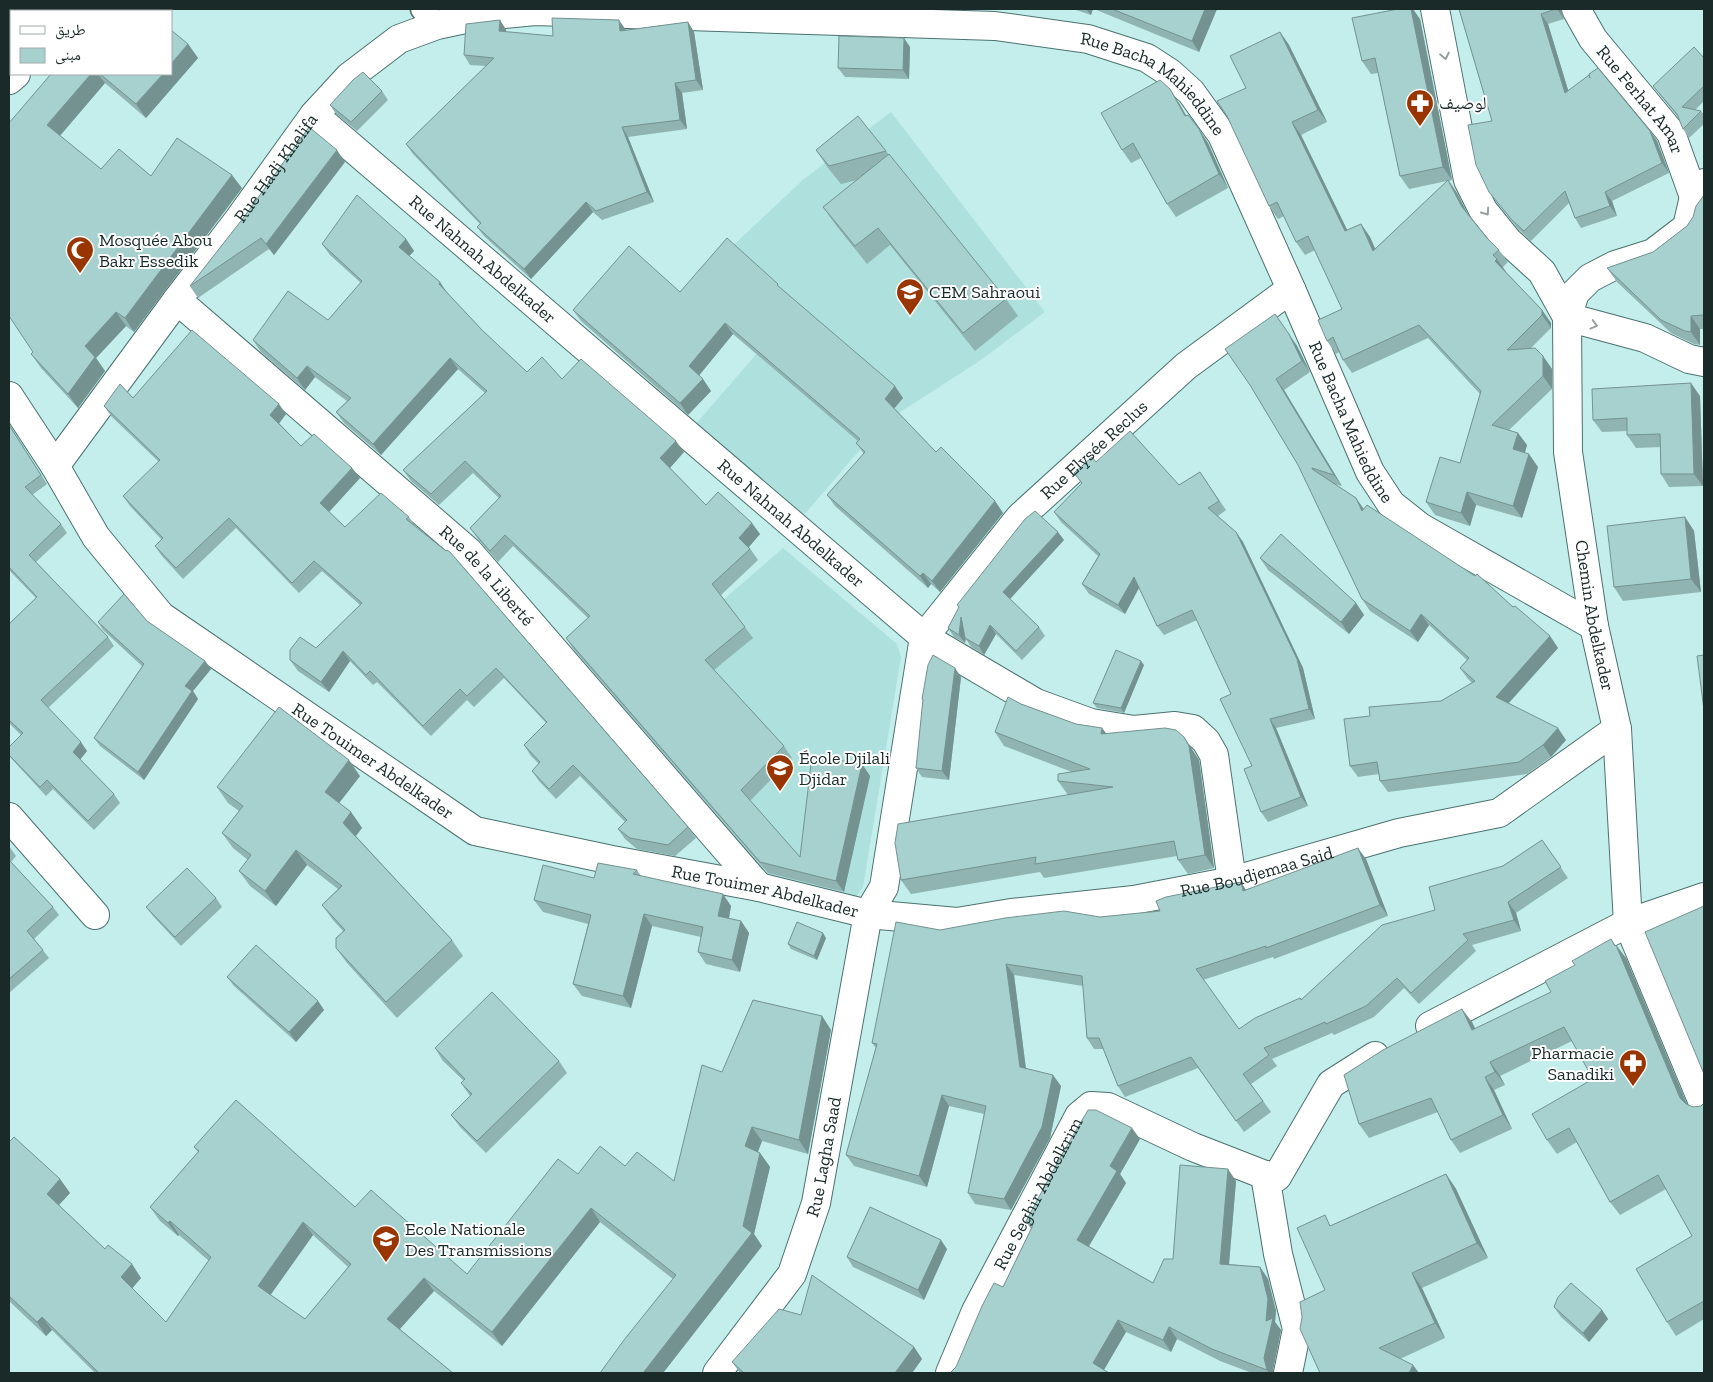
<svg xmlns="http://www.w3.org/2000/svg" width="1713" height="1382" font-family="'Zilla Slab','Noto Naskh Arabic',serif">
<rect width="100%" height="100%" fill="#c3eeeb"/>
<!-- built -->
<path fill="#aee1de" d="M891 112 1045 312 978 362 883 423 803 516 694 426 785 321 726 252 804 179Z
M783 548 897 644 901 657 863 887 849 907 760 881 603 704Z"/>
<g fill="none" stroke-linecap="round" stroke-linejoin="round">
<!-- pedestrian casing -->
<g stroke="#4b7270" stroke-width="25">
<path id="pedestrian" d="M422 9 437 25"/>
</g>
<!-- minor casing -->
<g stroke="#4b7270" stroke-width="30">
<g id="minor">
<path id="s1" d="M1576 9 1593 39 1671 133 1694 197"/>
<path id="s2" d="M314 115 924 637 1036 703 1091 723 1134 730 1175 726 1193 729 1206 741 1214 755 1232 881"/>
<path id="s3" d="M177 300 468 551 759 887"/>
<path id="s4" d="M9 396 55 466 96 537 161 616 475 831 612 860 759 887 868 914 957 922 1011 913 1134 900 1232 881 1399 833 1499 813 1617 729"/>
<path id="s5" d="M55 466 177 300 239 219 314 115 349 77 399 39 437 25 475 17 535 11 995 26 1088 39 1147 58 1170 73 1191 92 1222 135 1291 289 1370 472 1391 504 1420 527 1594 626"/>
<path d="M9 817 95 915"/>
<path d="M1430 1026 1628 923 1704 897"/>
<path id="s6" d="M717 1373 792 1274 816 1203 868 914 884 887 924 637 1020 517 1186 366 1291 289"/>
<path id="s7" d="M950 1373 976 1311 1079 1116 1091 1106 1108 1107 1193 1147 1265 1175"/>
<path d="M1288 1373 1297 1329 1278 1254 1265 1175 1277 1177 1331 1084 1375 1056"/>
</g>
</g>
<!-- tertiary casing -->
<g stroke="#4b7270" stroke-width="30">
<g id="tertiary">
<path d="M1435 9 1468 180 1483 210 1508 241 1542 272 1567 317 1645 338 1689 359 1704 362"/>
<path id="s8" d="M1704 183 1694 197 1687 227 1653 253 1615 265 1590 278 1575 293 1567 317 1568 452 1594 626 1617 729 1628 923 1704 1105"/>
</g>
</g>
<!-- secondary casing -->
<g stroke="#4b7270" stroke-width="30">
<path id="secondary" d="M9 80 16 74"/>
</g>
<!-- pedestrian -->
<use href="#pedestrian" stroke="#fff" stroke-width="22"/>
<!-- minor -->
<use href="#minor" stroke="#fff" stroke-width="28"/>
<!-- tertiary -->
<use href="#tertiary" stroke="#fff" stroke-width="28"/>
<!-- secondary -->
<use href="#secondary" stroke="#fff" stroke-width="28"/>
</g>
<!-- wall -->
<path fill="#8fb4b1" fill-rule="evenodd" d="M1073 9H1093L1091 15Z
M1094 9H1217L1199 52Z
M1459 9H1561L1564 19 1548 24 1568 90 1650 131 1657 141 1669 173 1612 201 1617 216 1581 228 1575 218 1569 203 1531 241 1519 230 1489 192 1492 121Z
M1420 19 1452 180 1449 181 1457 193 1468 215 1487 238 1499 250 1508 262 1503 267 1506 272 1542 310 1551 323V328L1530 349 1543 356 1552 369V389L1509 430 1518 433 1527 445 1525 453 1538 467 1522 518 1476 505 1470 526 1435 515 1426 502 1460 463 1480 394 1428 338 1352 373 1343 360 1339 352 1336 354 1327 341 1342 309 1315 250 1305 255 1296 242 1284 216 1278 219 1269 206 1246 88 1280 32 1289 45 1327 122 1301 135 1347 230 1361 224 1370 237 1375 249 1447 181 1409 189 1400 176 1378 73 1371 74 1362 61Z
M500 20 506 30V32L553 36 626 30 688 22 694 32 703 90 682 93 687 129 628 137 654 202 602 220 593 212 531 279 484 236 477 227 480 224 413 154 406 144 486 66 470 65 464 55Z
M188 44 198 58 146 118 105 83 60 136 101 169 242 188 134 332 126 326 96 358 105 371 78 408 41 368 31 354 33 352 51 74H171Z
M910 47 909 79 845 77 838 68Z
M1704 58V101L1695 110 1701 111 1704 115V124L1689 138 1683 129 1678 117 1660 95 1653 86Z
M382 91 388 100 357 131 336 114 330 105Z
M1179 103 1186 115 1208 143 1228 188 1176 217 1167 204 1141 158 1131 163 1122 150Z
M816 150 886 151 1006 299 1018 316 975 351 890 245 867 264 835 224 823 207 857 180 841 184 828 168Z
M345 162 274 255 269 249 198 298 190 286Z
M1704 195V329H1700V345L1694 344 1671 333 1617 282 1607 268 1653 252 1687 226 1693 217Z
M406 239 414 251 409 256 448 294 482 330 527 372 562 379 684 452 670 468 706 505 760 534 749 547 758 560 721 595 753 638 714 670 784 746 792 758 750 801 800 857 862 764 870 776 844 892 768 873 574 650 566 638 588 618 513 546 498 562 478 539 470 528 499 498 473 473 439 505 411 481 403 470 485 393 458 369 381 455 344 423 336 412 347 401 315 377 305 390 261 352 253 340 328 320 361 283 330 255 322 244Z
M782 289 903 398 894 408 936 452 995 501 1003 513 940 592 931 584 928 588 835 506 827 495 864 454 856 443 858 441 733 334 699 375 711 391 688 415 581 321 573 310Z
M1275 314 1297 346 1310 372 1284 390 1342 486 1334 484 1356 498 1364 509 1513 607 1550 636 1558 648 1509 703 1566 740 1551 757 1527 774 1388 792 1380 781 1379 774 1358 777 1350 766 1370 716 1441 701 1472 683 1468 679 1460 668 1467 660 1429 625 1418 642 1370 611 1362 599 1298 465 1250 385Z
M1700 396 1703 486 1669 487 1661 474V447L1636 448 1627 435V431L1602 432 1593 420Z
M133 398 286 414 279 423 301 446 352 468 360 478 329 512 345 527 409 517 416 527 688 827 696 838 675 856 637 849 625 839 618 829 625 822 580 776 556 799 539 781 532 771 539 764 531 756 524 745 546 723 504 678 474 707 467 700 431 736 377 682 373 685 350 661 329 692 298 671 290 660 316 648 360 605 322 571 299 593 236 528 183 579 162 556 155 546 162 540 130 506 123 496 159 462 111 416 104 406Z
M9 424 47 484 32 495 61 524 67 533 36 562 108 637 114 646 48 708 87 751 80 759 114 794 120 803 94 830 53 789 46 796 9 756V747L21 735 9 723V624L36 598 9 570Z
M1096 462 1179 485 1200 472 1226 510 1218 516 1236 532 1243 542 1303 668 1315 719 1276 728 1308 806 1268 822 1261 812 1252 766 1231 694 1197 620 1164 635 1157 626 1139 588 1125 614 1089 594 1082 584 1098 556 1061 522 1054 512 1082 484 1074 473Z
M1685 517 1694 531 1701 592 1623 601 1614 587Z
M1064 540 1010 599 1039 627 1045 636 1022 660 996 634 984 655 971 647 966 639 965 643 954 637 948 628 959 608 957 605Z
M1260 558 1356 603 1364 615 1349 634 1268 570Z
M147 621 205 661 211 669 193 691 198 699 144 780 100 746 94 738 142 666 103 630 98 622Z
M1144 665 1124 713 1097 708 1093 703Z
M961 677 949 780 922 777 916 768 923 700 922 699Z
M1021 704 1076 724 1102 728 1106 733 1184 737 1199 760 1214 868 1188 874 1178 860 1177 856 1044 878 1040 872 911 894 901 880 1069 795H1068L1058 781 1072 772 1004 746 995 732Z
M360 776 339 803 351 812 362 828 356 836 452 940 463 956 397 1018 347 963 336 948 343 931 333 920 322 905 338 889 307 865 276 906 250 886 239 871 248 860 233 848 222 833 239 811 228 803 217 787Z
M1542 840 1568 878 1516 913 1521 931 1472 945 1476 951 1419 1004 1404 988 1374 1017 1334 1035 1332 1033 1272 1059 1277 1066 1251 1084 1271 1112 1244 1132 1198 1068 1125 1097 1118 1086 1103 1049H1094L1087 1038 1083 986 1014 975 1026 1068 1061 1086 1050 1138 1011 1210 975 1204 968 1193 984 1114 949 1106 927 1187 854 1166 846 1155 876 1048 872 1043 940 930 1100 917 1160 911 1366 859 1388 916 1274 959 1273 957 1203 980 1239 1029 1300 998 1302 999 1435 910Z
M9 846 16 856 11 862 53 907 59 915 34 939 49 958 9 993Z
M637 870 641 876 731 906 729 919 741 921 749 933 740 972 706 964 698 952 701 937 652 926 631 1008 582 996 573 984 588 924 543 912 534 900 594 878Z
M216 898 222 907 181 946 153 916 146 907Z
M826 938 817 960 791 949 788 944Z
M1615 945 1626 958 1687 1105 1693 1107 1701 1106 1704 1103V1319L1676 1336 1667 1322 1692 1236 1666 1189 1620 1215 1610 1202 1577 1142 1557 1154 1547 1140 1593 1079 1572 1041 1500 1076 1505 1085 1494 1090 1512 1129 1460 1153 1451 1140 1438 1112 1369 1138 1359 1124 1472 1022 1475 1029 1551 992Z
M227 977 318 1001 324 1010 296 1042 234 986Z
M822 1016 831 1030 808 1154 762 1141 757 1152 760 1153 770 1167 754 1234 762 1246 663 1373H600L673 1279 600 1222 502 1346 434 1291 400 1329 453 1373H95L52 1330 46 1336 9 1301V1142L60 1179 70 1193 59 1205 105 1249 141 1278 132 1288 166 1322 209 1261 179 1235 178 1236 160 1221 150 1207 198 1152 194 1147 355 1207 467 1274 578 1174 625 1166 674 1181 722 1072ZM313 1235 348 1267 305 1319 270 1295Z
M435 1048 559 1061 567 1073 486 1153 460 1127 451 1115 470 1096 461 1083 464 1081 443 1061Z
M1140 1139 1120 1174 1126 1183 1089 1246 1153 1283 1236 1181 1229 1264 1260 1267 1268 1279 1276 1311 1275 1322 1281 1330 1273 1370V1373H1252L1220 1361 1177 1339 1171 1352 1126 1332 1104 1370 956 1367 1003 1287 1031 1229 1026 1221Z
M1446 1174 1456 1189 1488 1258 1422 1288 1445 1338 1400 1359 1302 1317 1325 1290 1332 1225Z
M947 1249 924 1300 853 1267 847 1257Z
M1554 1307 1602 1310 1608 1319 1589 1342 1561 1317Z
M914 1347 922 1359 912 1373H740L732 1362Z"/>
<!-- shaded-wall -->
<path fill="#749290" d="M1086 9H1093L1091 15Z
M1205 9H1217L1199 52 1192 41Z
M1411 9H1413L1420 19 1452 180 1443 167Z
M1557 9H1561L1564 19Z
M1541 14 1548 24 1572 103 1565 93Z
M500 20 506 30V41L499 31Z
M619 20 626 30 620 31Z
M688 22 694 32 703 90 696 80Z
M1280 32 1289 45 1327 122 1318 110Z
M904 38 910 47 909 79 903 70Z
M188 44 198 58 146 118 136 104 163 74H171V64Z
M91 74H98L105 83 57 139 47 125Z
M675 83 682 93 687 129 680 120Z
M1170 89 1179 103 1194 130 1185 116Z
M1292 122 1301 135 1354 244 1345 231Z
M622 127 628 137 654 202 647 192Z
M1199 129 1208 143 1228 188 1219 174Z
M1650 131 1657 141 1669 173 1662 163Z
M337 150 345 162 274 255 266 244Z
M232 175 242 188 134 332 125 318Z
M1448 180 1457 193 1471 220 1462 207Z
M1605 192 1612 201 1617 216 1610 206Z
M586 202 593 212 531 279 524 269Z
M1361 224 1370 237 1382 264 1373 251Z
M406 239 414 251 407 258 399 247Z
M1497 259 1506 272 1504 274 1495 261Z
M440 282 448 294 439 284Z
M1542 310 1551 323V328L1542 315Z
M116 312 126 326 96 358 105 371 78 408 68 394 85 346Z
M1691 316 1700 329V345L1691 332Z
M725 323 733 334 697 378 689 366Z
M1289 334 1297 346 1310 372 1302 361Z
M1543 356 1552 369V389L1543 376Z
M450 358 458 369 381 455 373 444Z
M307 366 315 377 305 390 297 378Z
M703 379 711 391 688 415 680 403Z
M1276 379 1284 390 1342 486 1334 475Z
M1691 383 1700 396 1703 486 1694 474Z
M895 386 903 398 893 410 885 399Z
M279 404 286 414 278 425 270 415Z
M1518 433 1527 445 1522 462 1513 449Z
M676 441 684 452 668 470 660 458Z
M1529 454 1538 467 1522 518 1513 506Z
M352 468 360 478 328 513 320 503Z
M1467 492 1476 505 1470 526 1461 513Z
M1356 498 1364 510 1362 511Z
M995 501 1003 513 940 592 932 581Z
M1685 517 1694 531 1701 592 1691 579Z
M752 523 760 534 747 549 739 538Z
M1058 532 1064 540 1009 600 1003 592Z
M1236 532 1243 542 1303 668 1315 719 1309 709Z
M923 573 931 584 928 588 920 576Z
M1134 577 1140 586 1125 614 1118 605Z
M1356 603 1364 615 1349 634 1341 622Z
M1421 614 1429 625 1418 642 1410 631Z
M961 617 967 626 965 643 959 635Z
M990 625 996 634 984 655 979 646Z
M1550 636 1558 648 1504 708 1496 697Z
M343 651 350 661 329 692 321 682Z
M205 661 211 669 193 691 198 699 144 780 138 772 185 686Z
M1141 661 1144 665 1124 713 1121 708Z
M955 668 961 677 949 780 942 771Z
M1270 719 1276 728 1308 806 1301 797Z
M1102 728 1112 742 1101 734Z
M1558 728 1566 740 1551 757 1543 745Z
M1184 737 1199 760 1214 868 1205 855Z
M81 742 87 751 79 761 73 752Z
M349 760 360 776 336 807 325 792Z
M862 764 870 776 844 892 836 881Z
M351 812 362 828 354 838 343 823Z
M1358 848 1366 859 1388 916 1380 905Z
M296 850 307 865 276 906 265 891Z
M1241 882 1248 893 1243 891Z
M723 894 731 906 727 928 718 916Z
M1508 902 1516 913 1521 931 1514 920Z
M644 914 652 926 631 1008 623 996Z
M741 921 749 933 740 972 732 960Z
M823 933 826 938 817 960 814 956Z
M1611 939 1618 949 1616 945 1626 958 1690 1111 1680 1098 1615 946Z
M1006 964 1014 975 1027 1078 1020 1067Z
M318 1001 324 1010 296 1042 289 1032Z
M1462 1009 1472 1022 1482 1043 1472 1030Z
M822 1016 831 1030 808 1154 799 1140Z
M1490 1062 1500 1076 1505 1085 1495 1072Z
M1053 1075 1061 1086 1050 1138 1011 1210 1004 1199Z
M1485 1077 1494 1090 1512 1129 1503 1115Z
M942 1095 949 1106 927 1187 919 1176Z
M752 1127 762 1141 755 1160 745 1146Z
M1132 1128 1140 1139 1120 1174 1126 1183 1086 1251 1077 1240 1110 1166Z
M760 1153 770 1167 754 1234 762 1246 663 1373H643L743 1226Z
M1228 1169 1236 1181 1228 1276 1220 1264Z
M1446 1174 1456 1189 1488 1258 1477 1243Z
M60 1179 70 1193 57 1207 47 1194Z
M591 1208 600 1222 502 1346 492 1332Z
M170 1221 179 1235 178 1236 168 1223Z
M303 1222 313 1235 267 1300 258 1286Z
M941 1240 947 1249 924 1300 918 1290Z
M132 1264 141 1278 130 1291 121 1277Z
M1260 1267 1268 1279 1276 1311 1275 1322 1281 1330 1273 1370V1373H1269L1267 1370 1264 1358Z
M1412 1273 1422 1288 1445 1338 1435 1323Z
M424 1278 434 1291 397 1332 387 1319Z
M1602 1310 1608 1319 1589 1342 1583 1333Z
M42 1317 52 1330 46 1336 37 1322Z
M1118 1320 1126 1332 1102 1373 1093 1363Z
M1169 1327 1177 1339 1171 1352 1163 1340Z
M914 1347 922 1359 912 1373H895Z
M1413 1365 1419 1373H1409Z"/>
<!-- building -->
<path fill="#a6d1ce" stroke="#749290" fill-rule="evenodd" d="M90 9H147L150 11H85L89 10Z
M1112 9H1205L1192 41Z
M1398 9H1411L1443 167 1400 176 1375 58 1362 61 1352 18Z
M1459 9H1556L1541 14 1565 93 1589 75 1590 78 1589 74 1598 68 1650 131 1662 163 1605 192 1610 206 1575 218 1565 191 1524 231 1512 220 1489 192 1476 165 1468 125 1492 121Z
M552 18 619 20 620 31 688 22 696 80 675 83 680 120 622 127 647 192 596 211 586 202 524 269 477 227 481 223 406 144 494 58 464 55 466 24 500 20 499 31 553 36Z
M171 30 188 44 171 64Z
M1280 32 1318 110 1292 122 1345 231 1361 224 1373 251 1448 180 1462 207 1487 238 1499 250 1493 255 1497 259 1495 261 1542 310V315L1507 350 1535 348 1543 356V376L1492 425 1518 433 1513 449 1529 454 1513 506 1467 492 1461 513 1426 502 1440 457 1460 463 1481 391 1419 325 1343 360 1333 337 1327 341 1318 320 1342 309 1308 236 1296 242 1277 202 1269 206 1227 116 1217 101 1246 88 1230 56Z
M839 36 904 38 903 70 838 68Z
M1694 47 1704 58V86L1682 107 1701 111 1683 129 1677 114 1653 86Z
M363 72 382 91 351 122 330 105 353 80Z
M51 74H91L47 125 101 169 119 149 151 176 177 138 232 175 125 318 116 312 85 346 95 357 68 394 31 354 33 352 9 316V123Z
M100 74H163L136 104Z
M1160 80 1170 89 1185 116 1188 115 1199 129 1219 174 1167 204 1133 143 1122 150 1101 113Z
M858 116 886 151 829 166 816 150Z
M309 127 337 150 266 244 261 238 190 286 244 217Z
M889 154 1006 299 963 333 878 228 855 246 823 207Z
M357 195 406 239 399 247 440 282 439 284 482 330 527 372 542 357 562 379 581 359 676 441 660 458 706 505 718 492 752 523 739 538 750 549 712 584 745 627 705 660 784 746 741 790 800 857 812 756 862 764 836 881 760 862 566 638 590 616 505 535 490 551 470 528 501 496 465 461 431 494 403 470 487 391 450 358 373 444 336 412 351 398 307 366 297 378 253 340 288 291 328 320 362 281 322 244Z
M1704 195V315L1691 316V332L1685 331 1661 320 1607 268 1653 252 1687 226 1693 217 1696 206Z
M727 238 778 284 777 285 895 386 885 399 936 452 941 447 995 501 932 581 923 573 920 576 827 495 865 452 856 443 860 439 725 323 689 366 703 379 680 403 573 310 629 246 680 292Z
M1275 314 1289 334 1302 361 1276 379 1334 475 1312 468V469L1356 498 1362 511 1367 505 1475 576 1477 574 1513 607 1515 606 1550 636 1496 697 1558 728 1543 745 1519 762 1380 781 1377 762 1350 766 1344 719 1370 716 1369 707 1441 701 1475 681 1460 668 1469 658 1421 614 1410 631 1362 599 1298 465 1250 385 1225 349Z
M192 330 279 404 270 415 301 446 314 434 352 468 320 503 345 527 381 493 409 517 406 519 446 551 447 550 450 552 688 827 668 845 630 838 618 829 627 820 573 765 549 789 532 771 540 762 524 745 547 722 496 668 467 696 460 689 423 726 370 671 366 675 343 651 321 682 290 660V650L300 637 316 648 362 603 314 561 292 583 229 518 176 568 155 546 163 538 123 496 160 460 104 406 120 384 133 398Z
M1691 383 1694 474H1661L1660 434 1627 435V418L1593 420 1592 389Z
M9 425 41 475 25 487 61 524 29 555 108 637 41 700 81 742 73 752 114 794 88 821 47 780 40 787 9 755V747L23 733 9 720V624L37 597 9 567Z
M1130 431 1179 485 1200 472 1219 501 1208 508 1236 532 1297 659 1309 709 1270 719 1301 797 1261 812 1244 769 1252 766 1220 699 1231 694 1192 610 1157 626 1134 577 1118 605 1082 584 1100 554 1054 512 1082 483 1074 473 1092 457 1096 462Z
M1035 511 1058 532 1003 592 1039 627 1016 651 990 625 979 646 965 638 961 617 959 635 948 628 959 607 957 605 1025 519Z
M1685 517 1691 579 1614 587 1607 526Z
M1281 534 1356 603 1341 622 1260 558Z
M124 594 147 621 205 661 185 686 192 691 138 772 94 738 144 664 98 622Z
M1116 650 1141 661 1121 708 1093 703Z
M933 655 955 668 942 771 916 768 923 699H922L928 665Z
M1704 655V710L1697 656Z
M1008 697 1021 704 1076 724 1102 728 1101 734 1165 728 1176 730 1184 737 1189 746 1205 855 1178 860 1174 841 1035 864 1036 857 901 880 895 843 898 824 1113 787 1058 781V774L1090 769 995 732Z
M279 707 349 760 325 792 351 812 343 823 452 940 386 1002 336 948V938L345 930 322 905 342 886 296 850 265 891 239 871 251 855 222 833 243 806 217 787Z
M1542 840 1561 867 1508 902 1514 920 1463 934 1468 940 1411 993 1397 978 1366 1006 1326 1024 1325 1022 1264 1048 1269 1055 1243 1074 1263 1101 1236 1121 1191 1057 1118 1086 1099 1038H1087L1082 976 1006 964 1020 1067 1053 1075 1042 1127 1004 1199 968 1193 986 1106 942 1095 919 1176 846 1155 877 1044 872 1043 896 922 940 930 1005 918 1064 911 1100 917 1160 911 1156 901 1166 897 1241 882 1243 891 1358 848 1380 905 1266 948V946L1196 969 1239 1029 1255 1018 1300 998 1301 1000 1382 925 1435 910 1429 887 1503 866Z
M9 860 53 907 27 931 43 950 9 979Z
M598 863 637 870 633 874 723 894 718 916 741 921 732 960 698 952 703 927 644 914 623 996 573 984 591 915 534 900 543 865 594 878Z
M187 868 216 898 175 937 146 907Z
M1704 906V1074L1645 932Z
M797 922 823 933 814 956 788 944Z
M1611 939 1615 946 1616 945 1680 1098 1686 1104 1693 1107 1701 1106 1704 1103V1301L1667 1322 1636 1269 1692 1236 1658 1175 1610 1202 1569 1128 1547 1140 1532 1114 1593 1079 1564 1027 1490 1062 1495 1072 1485 1077 1503 1115 1451 1140 1431 1098 1359 1124 1344 1075 1383 1050 1462 1009 1472 1030 1551 992 1545 981 1575 965 1572 961Z
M256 945 318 1001 289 1032 227 977Z
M492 992 559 1061 477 1141 451 1115 472 1094 461 1083 465 1079 435 1048Z
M753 1000 822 1016 799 1140 752 1127 745 1146 760 1153 743 1226 752 1233 643 1373H600L624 1340 676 1275 591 1208 492 1332 424 1278 387 1319 453 1373H99L42 1317 37 1322 9 1296V1142L14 1137 60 1179 47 1194 105 1249 108 1245 132 1264 121 1277 166 1322 211 1257 170 1221 168 1223 150 1207 199 1151 194 1147 236 1100 355 1207 371 1190 467 1274 558 1159 578 1174 600 1146 625 1166 637 1152 674 1181 702 1065 722 1072ZM303 1222 351 1264 305 1319 258 1286Z
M1088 1110H1096L1132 1128 1110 1166 1117 1171 1077 1240 1153 1283 1164 1259H1173L1180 1165 1228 1169 1220 1264 1260 1267 1268 1299 1266 1321 1273 1318 1264 1358 1267 1370 1212 1349 1169 1327 1163 1340 1118 1320 1093 1363 1109 1373H950L956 1367 982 1306 994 1283 1003 1287 1033 1225 1026 1221 1061 1156Z
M1446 1174 1477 1243 1412 1273 1435 1323 1379 1348 1413 1365 1409 1373H1320L1300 1329 1302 1317 1300 1302 1325 1290 1297 1228 1325 1215 1330 1226Z
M870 1207 941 1240 918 1290 847 1257Z
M812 1275 914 1347 895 1373H742L743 1372 732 1362 779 1309 801 1315Z
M1571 1283 1602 1310 1583 1333 1554 1307 1558 1297Z"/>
<!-- one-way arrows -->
<defs><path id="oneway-chevron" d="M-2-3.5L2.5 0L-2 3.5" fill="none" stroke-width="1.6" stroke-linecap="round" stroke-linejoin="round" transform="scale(1.25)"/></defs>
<g stroke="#989f9f">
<use href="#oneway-chevron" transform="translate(1445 56) rotate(78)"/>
<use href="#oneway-chevron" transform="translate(1486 212) rotate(55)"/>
<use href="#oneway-chevron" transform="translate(1594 325) rotate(15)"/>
</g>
<!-- icons -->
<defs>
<g id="pharmacy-pin" transform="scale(1.4375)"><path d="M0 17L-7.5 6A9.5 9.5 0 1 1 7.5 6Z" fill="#993500" stroke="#fff"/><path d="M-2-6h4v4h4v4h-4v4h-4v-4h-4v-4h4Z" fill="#fff"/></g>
<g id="mosque-pin" transform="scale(1.4375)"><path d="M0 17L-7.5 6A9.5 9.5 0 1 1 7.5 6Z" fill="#993500" stroke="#fff"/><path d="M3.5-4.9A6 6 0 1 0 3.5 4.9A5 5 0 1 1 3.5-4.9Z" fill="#fff"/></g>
<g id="school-pin" transform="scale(1.4375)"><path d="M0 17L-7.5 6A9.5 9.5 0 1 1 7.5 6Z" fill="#993500" stroke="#fff"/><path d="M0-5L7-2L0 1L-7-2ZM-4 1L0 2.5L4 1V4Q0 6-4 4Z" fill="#fff"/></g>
</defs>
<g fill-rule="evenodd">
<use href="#pharmacy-pin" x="1420" y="103"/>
<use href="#mosque-pin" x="80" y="250"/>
<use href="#school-pin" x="910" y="292"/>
<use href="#school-pin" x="780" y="768"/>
<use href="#pharmacy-pin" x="1633" y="1063"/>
<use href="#school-pin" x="386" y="1239"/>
</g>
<g text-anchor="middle" stroke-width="4" stroke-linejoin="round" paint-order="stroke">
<!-- street labels -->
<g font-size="18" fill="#192a29" stroke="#fff">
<text dy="6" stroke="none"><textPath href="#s5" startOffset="1325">Rue Bacha Mahieddine</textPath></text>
<text dy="6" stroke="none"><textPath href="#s1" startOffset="112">Rue Ferhat Amar</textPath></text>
<text dy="6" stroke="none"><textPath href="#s5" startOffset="371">Rue Hadj Khelifa</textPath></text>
<text dy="6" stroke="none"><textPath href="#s2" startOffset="222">Rue Nahnah Abdelkader</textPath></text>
<text dy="6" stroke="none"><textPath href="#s5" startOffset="1730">Rue Bacha Mahieddine</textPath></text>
<text dy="6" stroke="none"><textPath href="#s6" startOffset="1031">Rue Elysée Reclus</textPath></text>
<text dy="6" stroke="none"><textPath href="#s2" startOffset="628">Rue Nahnah Abdelkader</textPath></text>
<text dy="6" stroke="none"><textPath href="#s3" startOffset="415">Rue de la Liberté</textPath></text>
<text dy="6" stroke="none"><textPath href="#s8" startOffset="506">Chemin Abdelkader</textPath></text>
<text dy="6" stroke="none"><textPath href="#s4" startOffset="525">Rue Touimer Abdelkader</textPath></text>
<text dy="6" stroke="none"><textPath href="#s4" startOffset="1444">Rue Boudjemaa Said</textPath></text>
<text dy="6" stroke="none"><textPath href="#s4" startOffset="945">Rue Touimer Abdelkader</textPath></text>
<text dy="6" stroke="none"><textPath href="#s6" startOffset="246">Rue Lagha Saad</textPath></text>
<text dy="6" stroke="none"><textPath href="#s7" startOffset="200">Rue Seghir Abdelkrim</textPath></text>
</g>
<!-- poi labels -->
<g font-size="18" fill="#192a29" stroke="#fff" text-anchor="start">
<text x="1439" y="109">لوصيف</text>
<text x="99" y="246">Mosquée Abou<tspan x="99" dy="21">Bakr Essedik</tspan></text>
<text x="929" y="298">CEM Sahraoui</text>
<text x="799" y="764">École Djilali<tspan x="799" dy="21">Djidar</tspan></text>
<text x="1614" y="1059" text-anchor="end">Pharmacie<tspan x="1614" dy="21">Sanadiki</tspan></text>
<text x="405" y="1235">Ecole Nationale<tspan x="405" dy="21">Des Transmissions</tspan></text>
</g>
</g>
<!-- border -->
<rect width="1713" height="1382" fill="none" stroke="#192a29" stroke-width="20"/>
<!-- legend -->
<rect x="10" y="10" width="162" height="65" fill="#ffffff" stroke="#a3aaa9"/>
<rect x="20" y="26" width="25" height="8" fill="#ffffff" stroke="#a3aaa9"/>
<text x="55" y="35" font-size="15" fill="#192a29">طريق</text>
<rect x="20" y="48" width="25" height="15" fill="#a6d1ce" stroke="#a3aaa9"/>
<text x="55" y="60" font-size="15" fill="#192a29">مبنى</text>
</svg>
